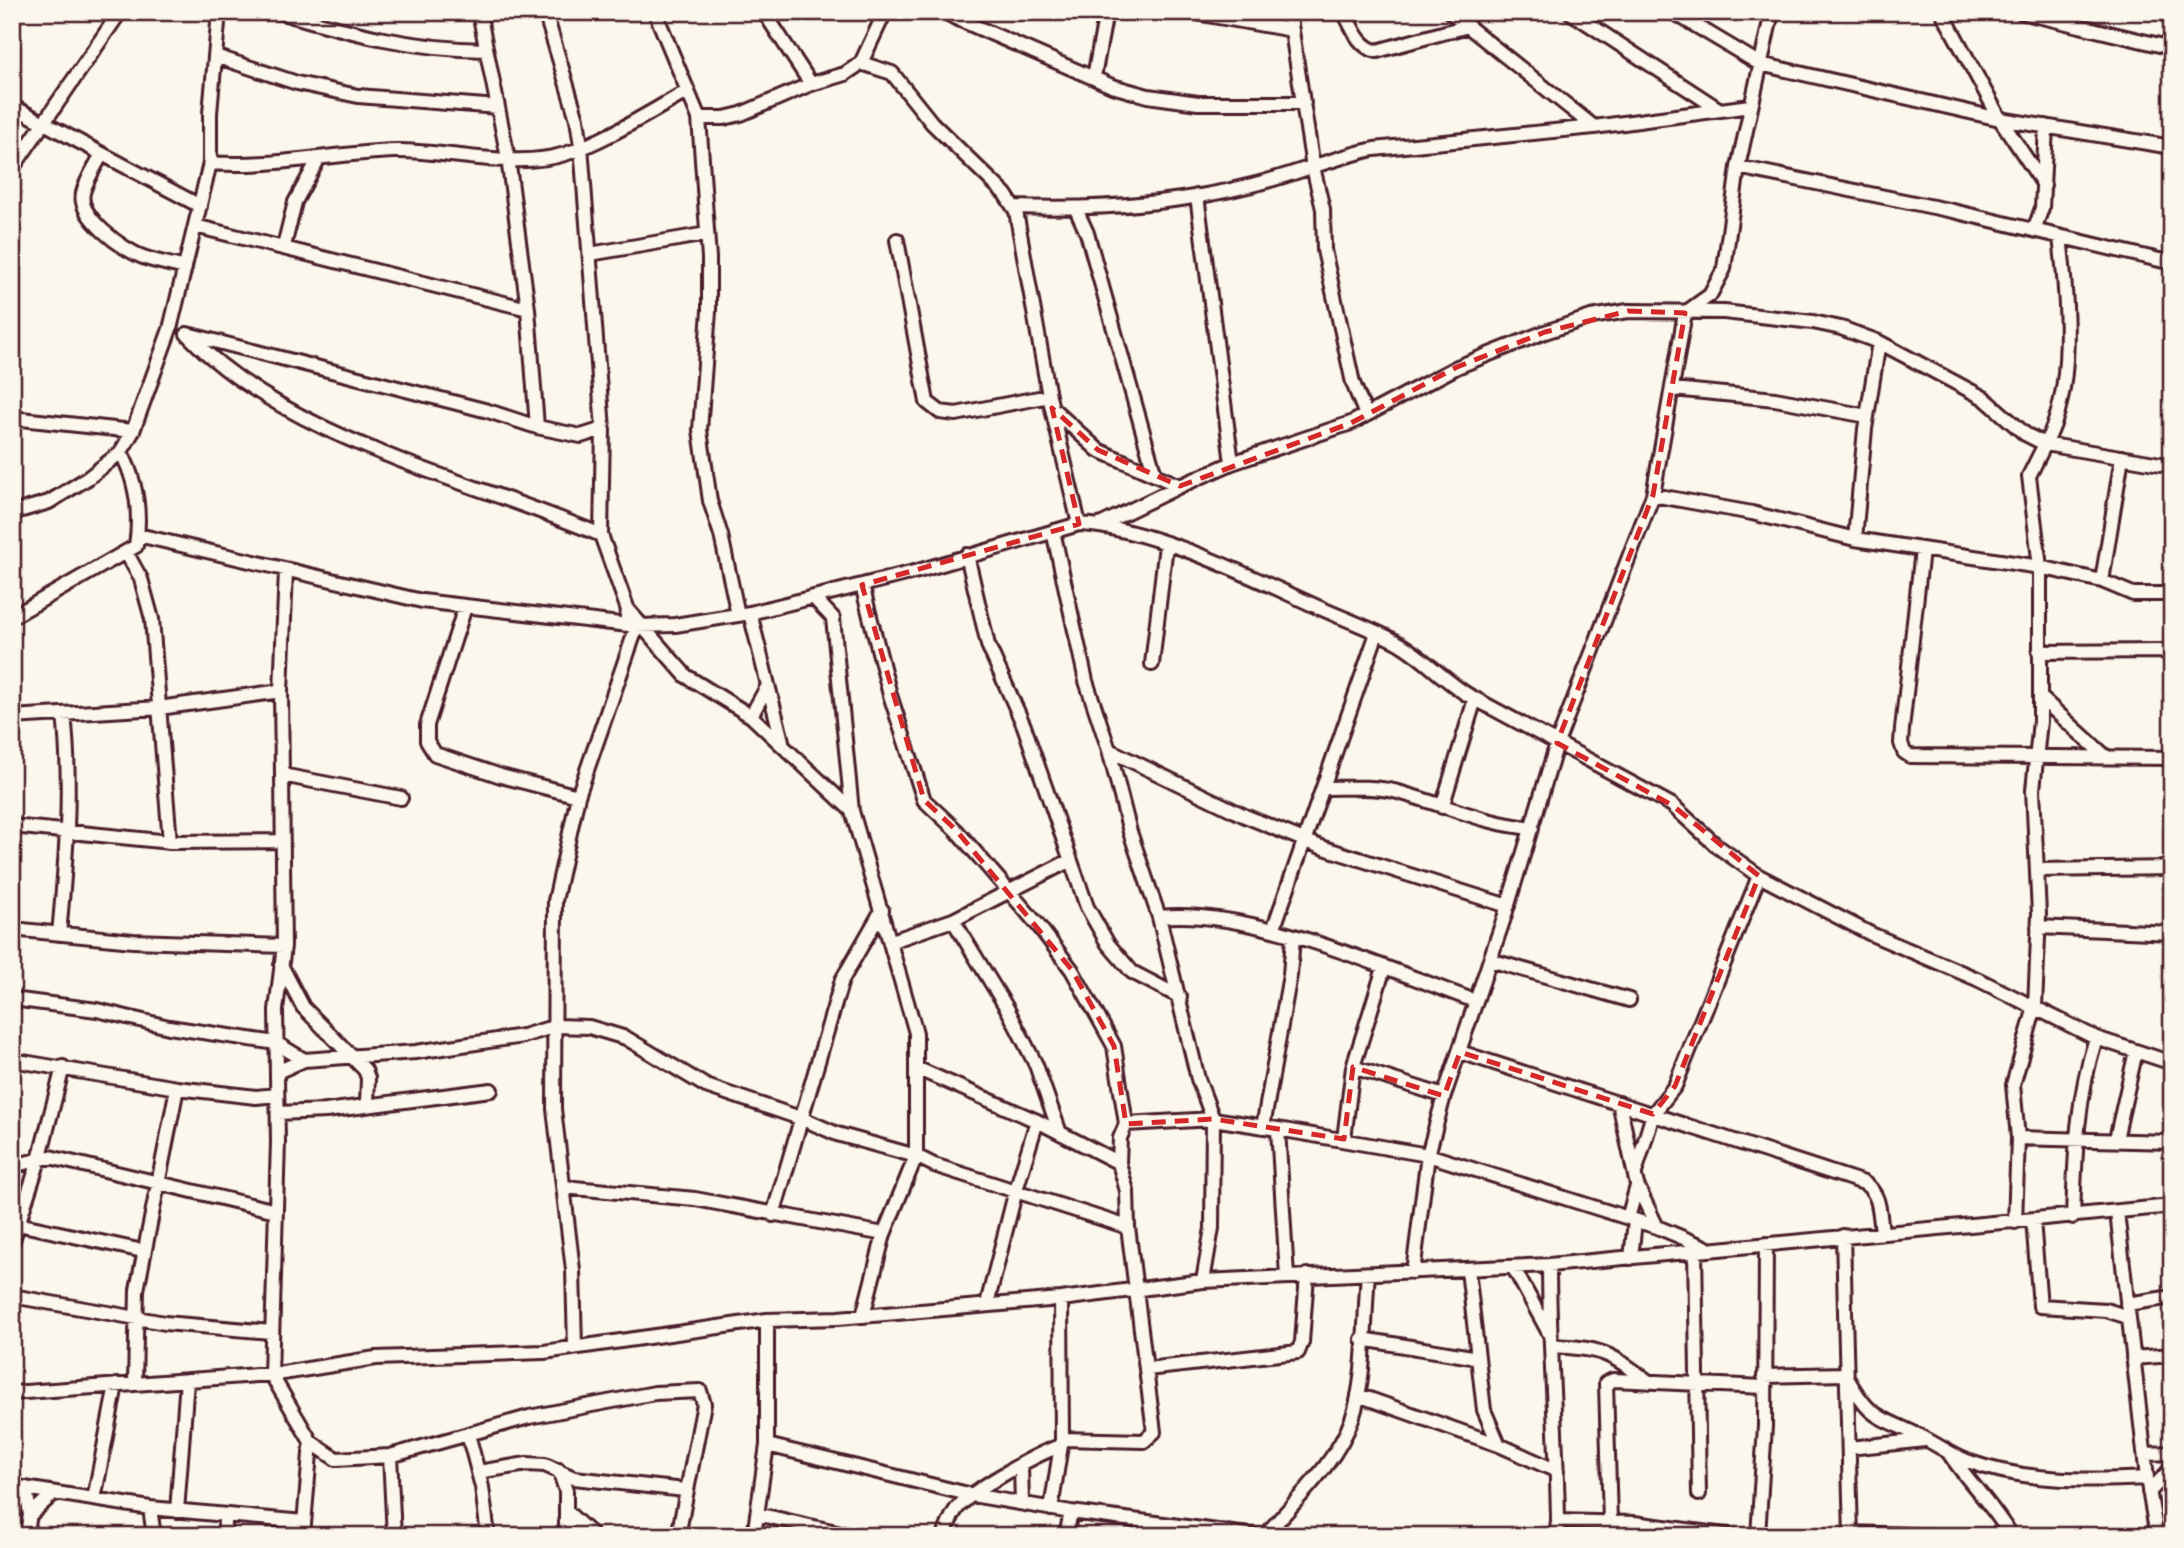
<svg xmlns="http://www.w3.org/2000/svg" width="2184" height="1548" font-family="Delius,sans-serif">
<rect width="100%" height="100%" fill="#fbf7ec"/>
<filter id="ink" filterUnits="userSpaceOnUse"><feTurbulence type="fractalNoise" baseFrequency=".0143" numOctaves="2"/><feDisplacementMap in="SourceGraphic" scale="14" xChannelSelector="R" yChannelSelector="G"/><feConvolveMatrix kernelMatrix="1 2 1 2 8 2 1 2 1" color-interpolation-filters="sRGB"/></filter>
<g filter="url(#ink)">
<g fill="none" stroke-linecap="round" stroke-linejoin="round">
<!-- minor casing -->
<g stroke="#4a1f2b" stroke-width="18">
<path id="minor" d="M279 12C352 33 410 49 486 50
M479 12 508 158 528 309 537 427
M545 12 577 119 581 146 603 429 601 535 628 610 627 617
M655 12 699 118 709 258V311L700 430 710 501 721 535 738 615
M764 12 811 84
M942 12 1112 86 1148 96 1198 103H1304
M1190 12 1292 30
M1289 12 1313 167 1323 209 1324 250 1353 383 1366 415
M1344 12C1352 27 1359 48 1377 51L1468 26
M1450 12 1594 127
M1570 12 1720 110
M1673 12 1760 64 2000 119 2172 147
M1942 12 2000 119 2044 185
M2021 12 2172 48
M215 56 297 83 358 96 498 107
M861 63 892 73 932 123 1005 194 1016 211 1049 396 1079 524
M1094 77 1106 12
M12 106 200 206
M699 118H724L741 114 811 84 845 74 861 63 885 12
M102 154C96 165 86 180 83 193 77 216 123 250 143 257 156 262 171 264 185 268
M210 163C273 168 333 153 395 151 447 150 515 170 565 154 605 141 650 112 688 91
M1738 167 1953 211 2172 263
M12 169 120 12
M1197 196 1232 463
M1014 207C1095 210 1173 205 1252 185 1293 175 1332 158 1374 149L1594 127 1750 106
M1076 209 1087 233 1155 475
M195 226 528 309
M2034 230 2042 208 2046 126
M2060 237C2067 298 2076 390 2045 444L2172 466
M897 240 927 402 940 412 956 414 1049 396
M284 246 295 202 319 158
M590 254 707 234
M187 334 488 411 537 427 581 436 603 429
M188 335C288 440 470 479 601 535
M1673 389 1775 399 1867 416
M1052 408 1098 450 1180 486 1232 463 1351 423 1457 367 1545 332 1591 317 1628 311 1724 312 1813 322 1841 328 1879 342 1984 398 2025 434 2045 444 2029 476 2040 567 1855 539 1752 513 1653 495
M12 418 133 431
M12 513 49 502 88 478 121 452 133 431 170 329 210 163V113L219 12
M1100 525 1180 486
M1053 531 1086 681 1109 750 1130 832 1159 917 1198 1079 1213 1119 1212 1228 1203 1281
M138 535 422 601 637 626 675 625 750 613 918 571 1079 524C1149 527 1247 575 1311 604 1339 617 1368 627 1395 641 1420 654 1442 679 1468 695L1672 805 1717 846 1759 876 1871 934 1977 979 2096 1038 2172 1063
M1855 539 1865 429 1879 342
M1922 550 1902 729 1901 743 1904 752 1910 756 2172 758
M126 552 141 579 152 619 170 842
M967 555 988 645 1024 726 1087 907 1108 944 1132 972 1180 997
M286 571 281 691 284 946 276 1010 278 1142 271 1374 311 1442 336 1459 390 1456 529 1417 655 1393 700 1391 704 1404 678 1536
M2102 581 2122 457
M862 585 890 695 924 800 956 830 1038 925 1072 970 1114 1046 1126 1124
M814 598 833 618 852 811
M465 607 427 725V741L435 754 501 776 578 796
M628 610 686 676 751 716 852 811 916 1033V1156L884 1234 863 1316
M750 613 782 741
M12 617 136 546C141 513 137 482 121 452
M2039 652 2163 651 2172 655
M1152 664 1166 545
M2040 697 2106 757
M751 716 766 689
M12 717 159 708 281 691
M1109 750 1245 816 1321 847 1508 906
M282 775 401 798
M1323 788C1347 788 1371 786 1394 791 1441 803 1483 824 1532 828
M1442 807 1475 699
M12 826 170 842 283 841
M2037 870 2172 868
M1159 917C1251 907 1386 969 1475 1001
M953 920 1008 1010 1036 1065 1060 1133
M2038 927 2172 933
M12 929 133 941 284 946
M1273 930 1377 633
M59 934C66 860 72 789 64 714
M892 941 953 920 1069 861
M1490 960 1629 1000
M281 965 303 1007 365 1070 368 1078 367 1104
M12 999 97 1010 169 1027 276 1043 304 1060
M1460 1052 1864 1183C1881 1194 1879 1213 1882 1231
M12 1060 177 1088 256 1097 277 1095
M1353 1067 1444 1096
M916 1068 1037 1121 1119 1163
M277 1072 304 1060 416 1052 523 1036 556 1026 589 1027 626 1038 706 1086 803 1119 837 1134 916 1156 934 1165 1128 1227
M1619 1103 1637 1185 1657 1227
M278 1113 326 1111 491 1090
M1263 1127 1290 975 1293 937
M1278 1129 1428 1155 1657 1227 1705 1247
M2018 1138 2172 1142
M1344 1139 1353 1067 1384 968
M2116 1139 2136 1051
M12 1166 50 1157 276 1211
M1636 1170 1653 1114 1675 1086 1759 876
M563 1187 695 1199 884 1234
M2117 1212 2147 1478 2157 1536
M773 1215 842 980 882 910
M2073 1217C2075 1155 2077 1097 2096 1038
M1628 1218 1637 1186
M2033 1220 2040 1306 2106 1310 2128 1317
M2015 1222 2018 1138 2013 1085 2035 1007 2039 914 2033 790 2040 721V567L2102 581 2133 594H2172
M18 1224 143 1251
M1843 1236 1851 1536
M12 1243 39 1160 63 1067
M1695 1250 1699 1494
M1631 1258 1635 1221
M1549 1265C1549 1350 1557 1436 1558 1521L1556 1536
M1513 1267 1549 1333
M1468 1270 1484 1410 1499 1445
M1413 1272 1428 1155 1444 1096 1504 918 1557 743 1653 495 1685 313 1710 295 1724 269 1738 167 1772 12
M12 1296 165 1323 271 1332
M987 1304 1016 1190 1037 1121
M2127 1304 2172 1297
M1362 1339 1478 1358
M1551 1346C1601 1348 1609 1352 1649 1382
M575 1347 573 1270 554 1109 555 901 578 796 637 626
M2133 1358 2172 1355
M1147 1369 1298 1352 1302 1342 1307 1275
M1764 1376 1845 1374C1870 1420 1877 1415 1920 1436 1936 1444 1951 1455 1967 1461 2025 1482 2087 1481 2147 1478
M135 1384 137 1290 177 1088
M12 1393 283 1373 376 1358 544 1352 767 1320 838 1318 1061 1299 1203 1281 1549 1265 2172 1206
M1358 1395 1499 1445 1557 1471
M468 1434 482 1487 488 1536
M1062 1439 1144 1441 1154 1432 1128 1227 1127 1191 1119 1163 1120 1138 1126 1124 1213 1119 1278 1129 1287 1276
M767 1445 972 1495 1071 1512 1256 1536
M1849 1448 1925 1440
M1949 1453C1968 1482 1993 1505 2011 1536
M2145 1454 2172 1453
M390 1456 394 1536
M1021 1466 1022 1503
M559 1470 566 1491V1536
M478 1472 527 1464 545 1465 574 1478 685 1490
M12 1486 150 1508 304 1522
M2149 1492 2172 1468
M94 1499 116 1385
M150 1508 154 1536
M1051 1509 1062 1439 1061 1299
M177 1511 187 1380
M566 1511 593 1536
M757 1514 854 1536
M30 1515 54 1493
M1558 1521 1634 1523 1636 1536
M1610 1522 1606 1383 1613 1380 1764 1387
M1634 1523 1732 1536
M1851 1533 1940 1536
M26 1536 30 1515 26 1488
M225 1536V1516
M303 1536 311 1442
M754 1536 767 1445V1320
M944 1536C948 1526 951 1515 958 1507 973 1490 1039 1452 1061 1446
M1066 1536 1071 1512
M1265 1536C1295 1500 1336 1464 1352 1419 1366 1381 1364 1316 1368 1274
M1758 1536 1765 1426 1766 1244"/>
</g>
<!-- minor -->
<use href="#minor" stroke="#fbf7ec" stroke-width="12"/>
</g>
</g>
<!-- marked area -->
<path fill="none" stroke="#d62828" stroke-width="5" stroke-dasharray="14 9" stroke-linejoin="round" d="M1628 311 1685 313 1653 495 1557 743 1672 805 1759 876 1675 1086 1653 1114 1460 1052 1444 1096 1353 1067 1344 1139 1213 1119 1126 1124 1114 1046 1072 970 956 830 924 800 862 585 1079 524 1052 408 1098 450 1180 486 1351 423 1457 367 1545 332Z"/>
<!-- margin -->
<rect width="2184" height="1548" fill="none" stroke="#fbf7ec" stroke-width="42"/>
<rect x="21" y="21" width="2142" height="1506" fill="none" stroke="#4a1f2b" stroke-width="2.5" filter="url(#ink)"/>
</svg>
